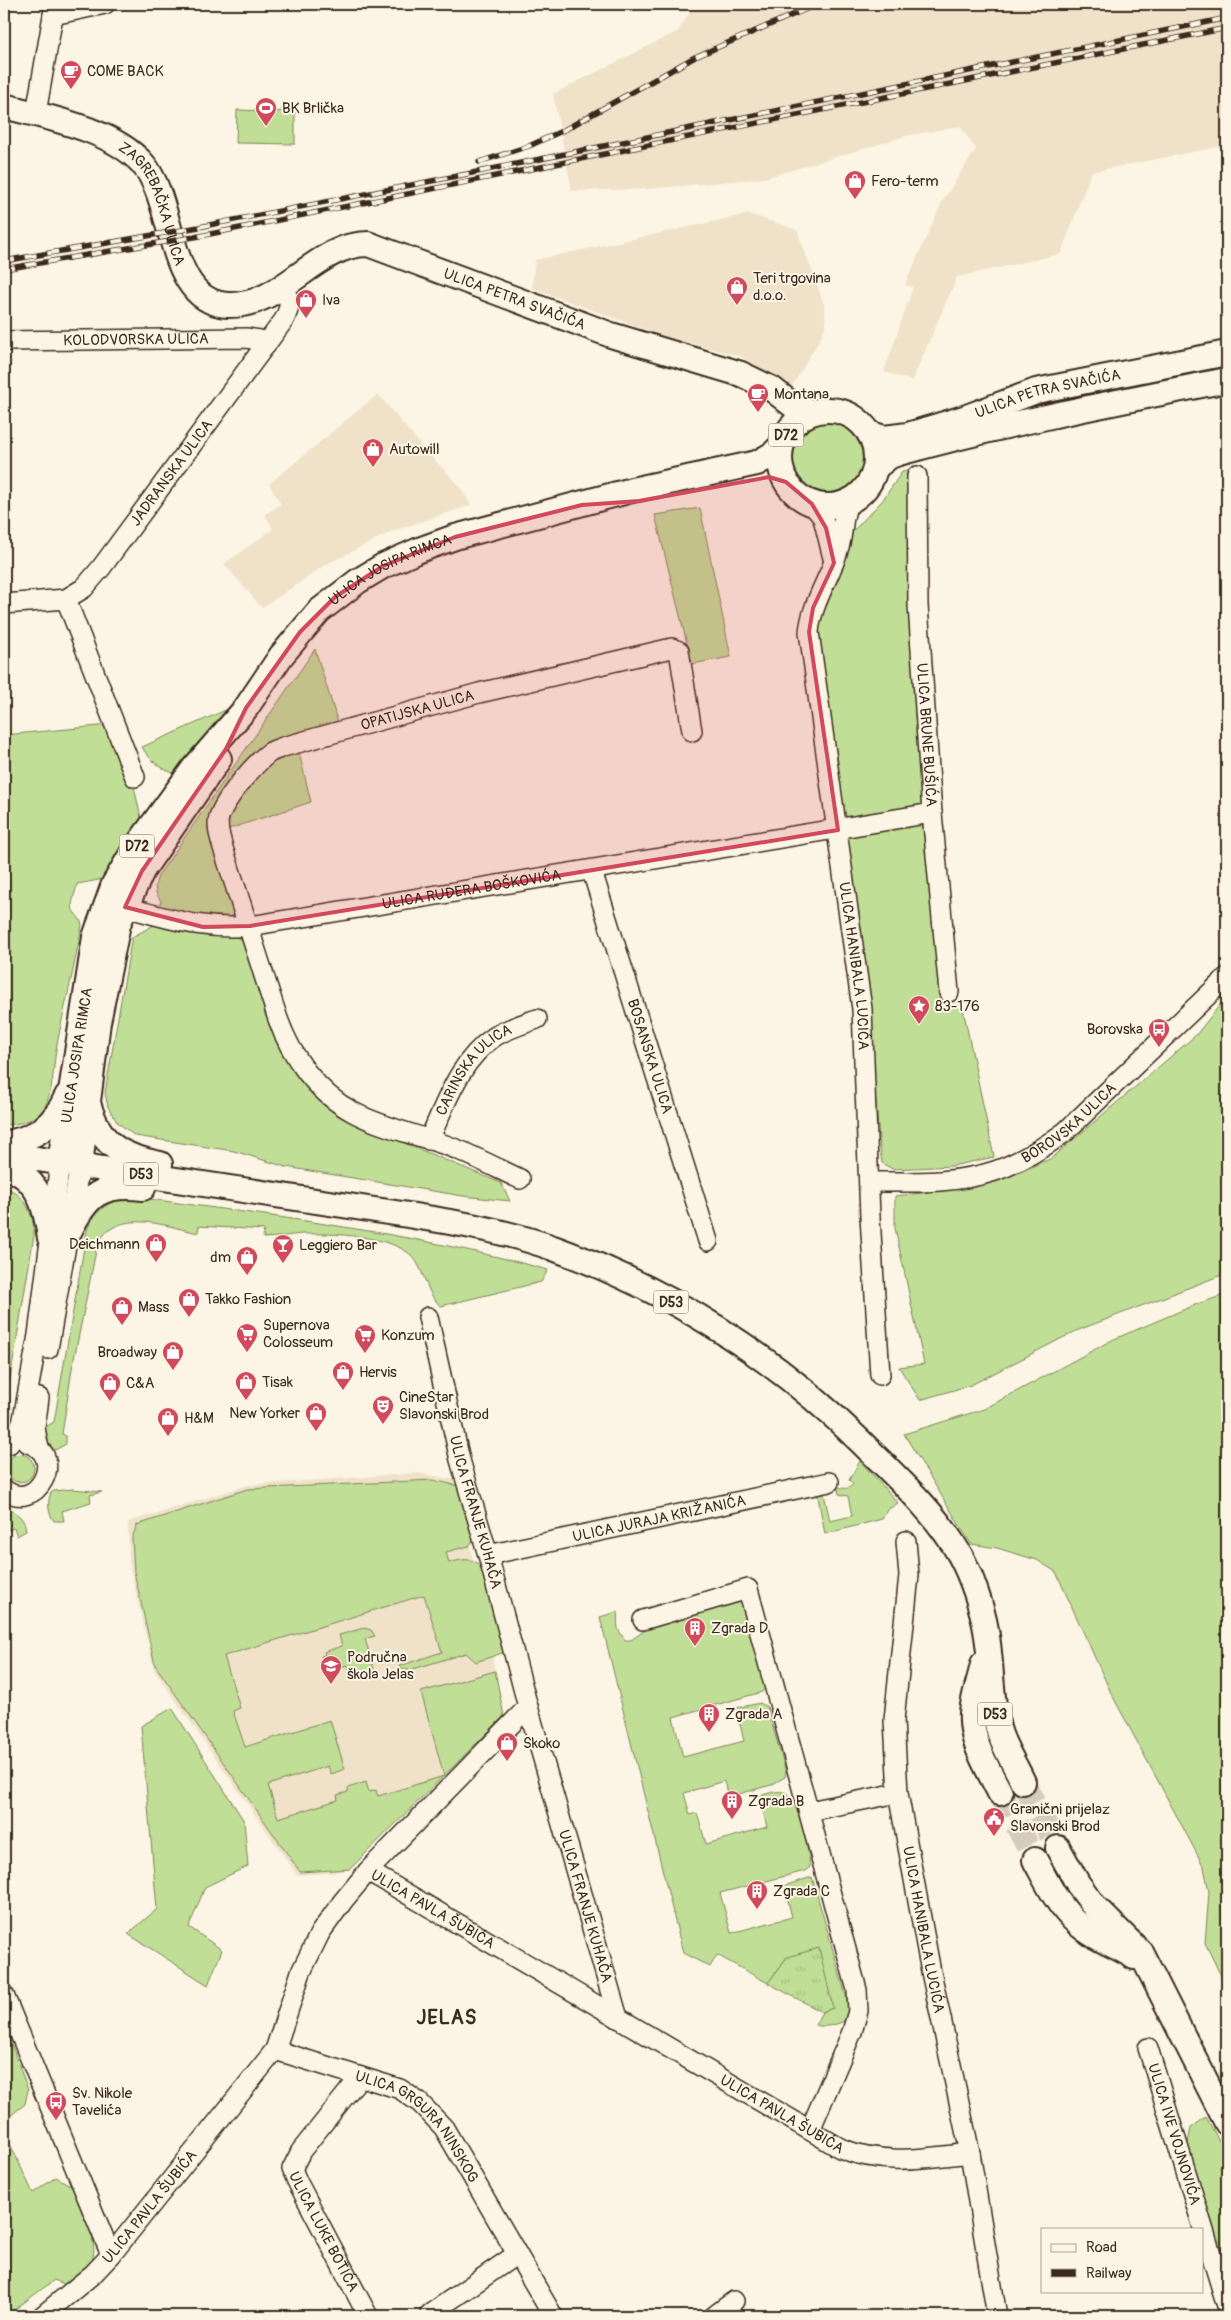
<svg xmlns="http://www.w3.org/2000/svg" width="1231" height="2320" font-family="Pangolin,sans-serif">
<defs>
<pattern id="park-tufts" width="24" height="20" patternUnits="userSpaceOnUse" patternTransform="scale(1.25)"><rect width="24" height="20" fill="#c0de96"/><path d="M3 7l-1-3M5 7V3M7 7l1-3M15 17l-1-3M17 17v-4M19 17l1-3" fill="none" stroke="#a6bf81"/></pattern>
</defs>
<rect width="100%" height="100%" fill="#fcf5e5"/>
<filter id="ink" filterUnits="userSpaceOnUse"><feTurbulence type="fractalNoise" baseFrequency=".02" numOctaves="2"/><feDisplacementMap in="SourceGraphic" scale="10" xChannelSelector="R" yChannelSelector="G"/><feConvolveMatrix kernelMatrix="1 2 1 2 8 2 1 2 1" color-interpolation-filters="sRGB"/></filter>
<g filter="url(#ink)">
<!-- built -->
<path fill="#f0e2c9" d="M695 4H1227V159L1223 146 1091 172 1061 254 957 277 912 381 884 372 913 287 905 285 942 202 976 149 960 126 906 136 765 178 649 189 572 191 553 94 678 31Z
M749 214 797 230 824 304 826 324 820 339 791 388 740 356 666 337 532 288 535 260Z
M378 394 424 449 458 484 471 505 393 531 327 564 262 608 224 564 273 529 265 514 281 504 269 484Z
M418 1473 457 1480 504 1716 350 1869 332 1873 297 1875 154 1670 129 1563 128 1522 248 1485Z"/>
<!-- grass -->
<path fill="#c0de96" stroke="#7e845a" d="M237 110 295 112V144L236 143Z
M789 458a38 38 0 1 1 76 0a38 38 0 1 1-76 0Z
M910 470 911 562 943 975 938 992 942 1008 962 1004 994 1157 952 1166 914 1168 892 1169 882 1163 880 1150 864 962 818 642 820 620 843 568 851 533 882 501 902 472Z
M700 508 731 657 692 664 655 515Z
M315 649 338 723 272 743 212 812 237 912 226 921 158 909 161 901C154 892 154 887 158 876Z
M228 709 176 774C161 769 150 761 142 747Z
M110 725 134 787 142 822 109 876 99 880 77 884C76 892 69 906 74 912 78 917 80 918 82 925 75 965 65 1004 57 1044 53 1063 54 1096 42 1111 32 1122 18 1124 4 1125V735Z
M298 748 311 802 226 830 230 813 236 802 268 762Z
M156 924C186 928 225 927 250 945L265 1015 299 1079 339 1116 501 1183 510 1201 463 1196 286 1167 234 1151 135 1136 117 1122 108 1107 105 1093 130 948 132 937Z
M1227 996V1273L1076 1331 971 1385 920 1400 899 1367 924 1364 895 1228V1196L966 1188 1010 1176 1052 1158 1196 1035Z
M4 1187C25 1194 34 1214 34 1235L4 1416Z
M129 1196C268 1216 412 1232 548 1270L541 1282 441 1306C427 1297 425 1271 413 1257 392 1235 331 1233 302 1234 289 1235 276 1238 263 1238L264 1230 199 1226 198 1233C165 1226 115 1206 97 1246L72 1369 62 1434 66 1436V1444L55 1450 45 1441 44 1428 54 1422 87 1230C95 1210 108 1202 129 1196Z
M1227 1294V1988L1205 1943 1209 1892 1204 1867 1111 1693 1056 1572 1037 1560 997 1548 971 1544 904 1434 984 1409 1112 1340 1197 1304Z
M6 1468a14 14 0 1 1 28 0a14 14 0 1 1-28 0Z
M860 1461 898 1503 887 1510 882 1519 825 1534 817 1492 824 1494 830 1521 852 1516 848 1496 839 1494 837 1486C843 1489 849 1490 853 1484L849 1480Z
M433 1480 463 1487 475 1538 469 1546 446 1552 449 1563C463 1559 474 1556 484 1570L504 1651 502 1653 476 1662 466 1653 410 1670H403L399 1666 442 1652 424 1595 224 1656 240 1708 233 1711 245 1747 330 1720 345 1769 331 1774 328 1766 268 1785 278 1818 338 1800 337 1795 348 1792V1788L366 1782 369 1792 376 1790 378 1796 444 1776 421 1692 495 1671 504 1716 350 1869 300 1872 155 1665 134 1572 132 1538 137 1525 247 1489Z
M73 1489 102 1492 90 1495 91 1502 62 1511 64 1521H54C48 1514 47 1501 51 1493L54 1491Z
M4 1506C14 1511 26 1518 26 1531L17 1536 14 1528 4 1531Z
M736 1602 742 1603 765 1688 762 1692 673 1717 683 1757 744 1741 736 1708 760 1703 767 1707 786 1772 785 1777 771 1785 728 1797 724 1781 684 1793 690 1815 697 1813 706 1844 767 1827 759 1796C767 1794 778 1789 786 1793 799 1800 809 1852 810 1867L805 1871 720 1893 731 1933 792 1917 784 1886 812 1877 848 2003 849 2013 845 2021C834 2025 826 2028 815 2025L822 2012 833 2008 787 1957 768 1983 717 1955 710 1967 683 1953 600 1617 617 1612C619 1627 614 1625 625 1640H631L648 1628Z
M364 1628 371 1630 375 1636 365 1639 375 1672 352 1680 348 1665 326 1671 321 1656 325 1655 324 1652 342 1646 339 1635Z
M172 1708 244 1821 248 1866 205 1887 189 1927 222 1950 208 1985 128 1934 157 1909 141 1726Z
M4 2025 28 2090 25 2104 4 2121Z
M1206 2117 1227 2156V2278L1187 2148 1191 2128Z
M4 2131 33 2193 56 2177 72 2186 92 2234 94 2251 92 2262 69 2286 54 2280 6 2316H4Z"/>
<!-- park -->
<path fill="url(#park-tufts)" stroke="#7e845a" d="M819 1948 833 2008 822 2012 768 1983 787 1957Z"/>
<g fill="none" stroke-linecap="round" stroke-linejoin="round">
<!-- major-tunnel -->
<path stroke="#d5ccbd" stroke-width="24" stroke-dasharray="24 12" stroke-linecap="butt" d="M1023 1782 1058 1848
M1000 1793 1035 1860"/>
<!-- minor casing -->
<g stroke="#3b2a1e" stroke-width="22">
<g id="minor">
<path d="M53 15 105 4"/>
<path d="M36 113 55 4"/>
<path id="s1" d="M4 341 246 338 260 340 266 345"/>
<path id="s2" d="M917 476 918 605 932 813 949 992"/>
<path id="s3" d="M849 502C841 517 844 532 839 547 831 577 812 601 809 632L862 1009 870 1217 880 1375"/>
<path d="M812 504 823 518 834 562"/>
<path d="M66 599 135 777"/>
<path id="s4" d="M4 604 66 599 84 588 101 568 284 320C291 306 291 299 282 287"/>
<path id="s5" d="M592 871 708 1241"/>
<path id="s6" d="M112 904C161 915 197 931 250 926L932 813"/>
<path id="s7" d="M429 1140C446 1103 459 1061 494 1037 506 1029 523 1024 537 1019"/>
<path id="s8" d="M520 1179C501 1170 481 1160 461 1151 426 1136 387 1130 353 1112 317 1093 291 1056 278 1019L224 851C221 840 216 828 219 817 225 799 254 764 269 753 273 750 279 749 283 747L479 693 672 648 679 651 680 657 692 731"/>
<path id="s9" d="M869 1182C910 1182 956 1184 995 1171 1021 1162 1043 1148 1065 1132L1227 977"/>
<path id="s10" d="M428 1317 460 1460 488 1555 528 1707 618 2018"/>
<path d="M48 1349 80 1165"/>
<path d="M9 1444 18 1433 23 1419 38 1335 60 1162"/>
<path d="M39 1449 35 1428 39 1398"/>
<path d="M4 1489C36 1515 68 1455 28 1443"/>
<path id="s11" d="M906 1541 909 1575 894 1720 898 1793 931 1972 970 2153 997 2316"/>
<path id="s12" d="M488 1555 829 1482"/>
<path d="M643 1620 748 1589 857 1990 858 2011 852 2032 810 2130"/>
<path d="M809 1811 898 1793"/>
<path d="M368 1871 528 1707"/>
<path d="M4 1995 111 2255"/>
<path id="s13" d="M1148 2048 1227 2306"/>
<path id="s14" d="M275 2050 400 2089 420 2103 444 2128 553 2316"/>
<path id="s15" d="M360 2077 301 2151 292 2169 297 2181 368 2316"/>
<path d="M430 2314 517 2254"/>
<path id="s16" d="M42 2316 93 2274 111 2255 275 2050 301 1972 320 1933 343 1901 368 1871 840 2148C884 2166 925 2158 970 2153"/>
<path d="M714 2316 734 2301"/>
</g>
</g>
<!-- major casing -->
<g stroke="#3b2a1e" stroke-width="28">
<g id="major">
<path id="s17" d="M4 106C46 117 112 129 143 164 176 202 166 302 228 305 283 307 315 244 368 244L611 335 741 374 772 389 795 407 814 412"/>
<circle cx="828" cy="458" r="48"/>
<path id="s18" d="M871 434 884 438 908 435 964 418 1036 391 1227 353"/>
<path d="M876 467 890 456 899 453C1007 423 1117 402 1227 380"/>
<path d="M89 1106C101 1146 121 1156 160 1164"/>
<path d="M4 1144C37 1137 53 1127 67 1096"/>
<path d="M4 1154C119 1171 234 1188 349 1206 418 1217 490 1225 556 1249 669 1290 775 1357 860 1441 896 1477 935 1511 960 1555 971 1575 982 1607 986 1630 992 1662 990 1695 998 1728 1003 1747 1015 1764 1023 1782"/>
<path id="s19" d="M60 1162 95 937 114 884 134 850 194 768 246 708 281 656 319 611 358 581 383 566 419 550 455 537 632 490 757 463 773 454 781 446"/>
<path d="M80 1165 98 1022 118 924 142 871 219 759"/>
<path d="M4 1167C38 1175 46 1207 50 1238"/>
<path d="M69 1232C87 1195 101 1183 143 1188"/>
<path d="M983 1664C980 1680 973 1697 972 1713 970 1742 988 1768 1000 1793"/>
<path d="M1058 1848 1078 1884 1095 1907 1141 1953 1227 2123"/>
<path d="M1035 1860C1049 1886 1061 1913 1087 1931 1101 1941 1119 1947 1134 1957"/>
</g>
</g>
<!-- minor -->
<use href="#minor" stroke="#fcf5e5" stroke-width="19"/>
<!-- major -->
<use href="#major" stroke="#fcf5e5" stroke-width="24"/>
<!-- rail casing -->
<g stroke="#3b2a1e" stroke-width="5.5">
<path id="rail" d="M479 162 529 146 564 130 695 57 818 4
M4 261 199 227 472 173 1227 18
M4 269 200 236 1227 28"/>
</g>
<!-- rail -->
<use href="#rail" stroke="#fcf5e5" stroke-width="4" stroke-dasharray="11" stroke-linecap="butt"/>
</g>
</g>
<!-- marked area -->
<path fill="#d1495b" fill-opacity="0.2" stroke="#d1495b" stroke-width="4" stroke-linejoin="round" d="M769 477 786 482 812 504 826 528 834 563 813 608 809 632 838 830 250 926 203 927 125 907 142 871 226 749 246 708 300 632 335 597 383 566 455 537 582 505 639 501Z"/>
<!-- icons -->
<defs>
<g id="cafe-pin" transform="scale(1.125)"><path d="M0 17L-7.5 6A9.5 9.5 0 1 1 7.5 6Z" fill="#d1495b" stroke="#fcf5e5"/><path d="M-5.5-4.5H6V0H3Q3 3.5 0 3.5H-2.5Q-5.5 3.5-5.5 0ZM3-3.2v2h1.7v-2ZM-6 4.5H4V6H-6Z" fill="#fff"/></g>
<g id="stadium-pin" transform="scale(1.125)"><path d="M0 17L-7.5 6A9.5 9.5 0 1 1 7.5 6Z" fill="#d1495b" stroke="#fcf5e5"/><path d="M0-5a6.5 5 0 1 0 0 10a6.5 5 0 1 0 0-10ZM-3.5-1.8h7v3.6h-7Z" fill="#fff"/></g>
<g id="shop-pin" transform="scale(1.125)"><path d="M0 17L-7.5 6A9.5 9.5 0 1 1 7.5 6Z" fill="#d1495b" stroke="#fcf5e5"/><path d="M-5-2.5h2.3a2.7 3.5 0 0 1 5.4 0H5L5.5 6h-11ZM-1.5-2.5h3a1.5 2.3 0 0 0-3 0Z" fill="#fff"/></g>
<g id="sight-pin" transform="scale(1.125)"><path d="M0 17L-7.5 6A9.5 9.5 0 1 1 7.5 6Z" fill="#d1495b" stroke="#fcf5e5"/><path d="M0-6L1.8-2.2L6-1.7L2.9 1.2L3.7 5.4L0 3.3L-3.7 5.4L-2.9 1.2L-6-1.7L-1.8-2.2Z" fill="#fff"/></g>
<g id="bus-pin" transform="scale(1.125)"><path d="M0 17L-7.5 6A9.5 9.5 0 1 1 7.5 6Z" fill="#d1495b" stroke="#fcf5e5"/><path d="M-5-6H5V4H4V6H2V4H-2V6H-4V4H-5ZM-3.5-4V0h7V-4ZM-3.5 1.2v1.5H-2V1.2ZM2 1.2v1.5H3.5V1.2Z" fill="#fff"/></g>
<g id="bar-pin" transform="scale(1.125)"><path d="M0 17L-7.5 6A9.5 9.5 0 1 1 7.5 6Z" fill="#d1495b" stroke="#fcf5e5"/><path d="M-6-5H6L.8 .8V4.5H3.5V6h-7V4.5H-.8V.8Z" fill="#fff"/></g>
<g id="supermarket-pin" transform="scale(1.125)"><path d="M0 17L-7.5 6A9.5 9.5 0 1 1 7.5 6Z" fill="#d1495b" stroke="#fcf5e5"/><path d="M-6-5.5h2.5l.6 2H6L4.5 2H-2.5L-4.4-4H-6ZM-1.5 3.2a1.3 1.3 0 1 0 .1 0ZM3 3.2a1.3 1.3 0 1 0 .1 0Z" fill="#fff"/></g>
<g id="theatre-pin" transform="scale(1.125)"><path d="M0 17L-7.5 6A9.5 9.5 0 1 1 7.5 6Z" fill="#d1495b" stroke="#fcf5e5"/><path d="M-5-5.5Q0-4 5-5.5V0Q5 5 0 6Q-5 5-5 0ZM-3.3-2.5H-1v1.5H-3.3ZM1-2.5H3.3v1.5H1ZM-2.8 1Q0 5.5 2.8 1Z" fill="#fff"/></g>
<g id="building-pin" transform="scale(1.125)"><path d="M0 17L-7.5 6A9.5 9.5 0 1 1 7.5 6Z" fill="#d1495b" stroke="#fcf5e5"/><path d="M-4-6H4V6H1V3H-1V6H-4ZM-2.5-4.3h1.7v1.8h-1.7ZM.8-4.3h1.7v1.8H.8ZM-2.5-1h1.7V.8h-1.7ZM.8-1h1.7V.8H.8Z" fill="#fff"/></g>
<g id="school-pin" transform="scale(1.125)"><path d="M0 17L-7.5 6A9.5 9.5 0 1 1 7.5 6Z" fill="#d1495b" stroke="#fcf5e5"/><path d="M0-5L7-2L0 1L-7-2ZM-4 1L0 2.5L4 1V4Q0 6-4 4Z" fill="#fff"/></g>
<g id="civic-pin" transform="scale(1.125)"><path d="M0 17L-7.5 6A9.5 9.5 0 1 1 7.5 6Z" fill="#d1495b" stroke="#fcf5e5"/><path d="M-.6-6.5H3V-4.5H.6V-3L4-1V1h2V6H-6V1h2V-1L-.6-3ZM-1.2 2.5V6h2.4V2.5Z" fill="#fff"/></g>
</defs>
<g fill-rule="evenodd">
<use href="#cafe-pin" x="71" y="71"/>
<use href="#stadium-pin" x="266" y="108"/>
<use href="#shop-pin" x="855" y="181"/>
<use href="#shop-pin" x="737" y="287"/>
<use href="#shop-pin" x="306" y="300"/>
<use href="#cafe-pin" x="758" y="394"/>
<use href="#shop-pin" x="373" y="449"/>
<use href="#sight-pin" x="919" y="1006"/>
<use href="#bus-pin" x="1159" y="1029"/>
<use href="#shop-pin" x="156" y="1244"/>
<use href="#bar-pin" x="283" y="1245"/>
<use href="#shop-pin" x="247" y="1257"/>
<use href="#shop-pin" x="189" y="1299"/>
<use href="#shop-pin" x="122" y="1307"/>
<use href="#supermarket-pin" x="247" y="1334"/>
<use href="#supermarket-pin" x="365" y="1335"/>
<use href="#shop-pin" x="173" y="1352"/>
<use href="#shop-pin" x="343" y="1372"/>
<use href="#shop-pin" x="246" y="1382"/>
<use href="#shop-pin" x="110" y="1383"/>
<use href="#theatre-pin" x="383" y="1406"/>
<use href="#shop-pin" x="316" y="1413"/>
<use href="#shop-pin" x="168" y="1418"/>
<use href="#building-pin" x="695" y="1628"/>
<use href="#school-pin" x="331" y="1666"/>
<use href="#building-pin" x="709" y="1714"/>
<use href="#shop-pin" x="507" y="1743"/>
<use href="#building-pin" x="732" y="1801"/>
<use href="#civic-pin" x="994" y="1818"/>
<use href="#building-pin" x="757" y="1891"/>
<use href="#bus-pin" x="56" y="2102"/>
</g>
<g text-anchor="middle" stroke-width="4" stroke-linejoin="round" paint-order="stroke">
<!-- shield labels -->
<g fill="#fcf5e5" stroke="#75675a" stroke-width="1">
<rect x="768.5" y="423.5" width="35" height="23" rx="4"/>
<rect x="119.5" y="834.5" width="35" height="23" rx="4"/>
<rect x="123.5" y="1162.5" width="35" height="23" rx="4"/>
<rect x="653.5" y="1290.5" width="35" height="23" rx="4"/>
<rect x="977.5" y="1702.5" width="35" height="23" rx="4"/>
</g>
<g font-size="14" font-weight="bold" fill="#3b2a1e">
<text x="786" y="440">D72</text>
<text x="137" y="851">D72</text>
<text x="141" y="1179">D53</text>
<text x="671" y="1307">D53</text>
<text x="995" y="1719">D53</text>
</g>
<!-- poi labels -->
<g font-size="15" fill="#3b2a1e" stroke="#fcf5e5" text-anchor="start">
<text x="87" y="76">COME BACK</text>
<text x="282" y="113">BK Brlička</text>
<text x="871" y="186">Fero-term</text>
<text x="753" y="283">Teri trgovina<tspan x="753" dy="17">d.o.o.</tspan></text>
<text x="322" y="305">Iva</text>
<text x="774" y="399">Montana</text>
<text x="389" y="454">Autowill</text>
<text x="935" y="1011">83-176</text>
<text x="1143" y="1034" text-anchor="end">Borovska</text>
<text x="140" y="1249" text-anchor="end">Deichmann</text>
<text x="299" y="1250">Leggiero Bar</text>
<text x="231" y="1262" text-anchor="end">dm</text>
<text x="205" y="1304">Takko Fashion</text>
<text x="138" y="1312">Mass</text>
<text x="263" y="1330">Supernova<tspan x="263" dy="17">Colosseum</tspan></text>
<text x="381" y="1340">Konzum</text>
<text x="157" y="1357" text-anchor="end">Broadway</text>
<text x="359" y="1377">Hervis</text>
<text x="262" y="1387">Tisak</text>
<text x="126" y="1388">C&amp;A</text>
<text x="399" y="1402">CineStar<tspan x="399" dy="17">Slavonski Brod</tspan></text>
<text x="300" y="1418" text-anchor="end">New Yorker</text>
<text x="184" y="1423">H&amp;M</text>
<text x="711" y="1633">Zgrada D</text>
<text x="347" y="1662">Područna<tspan x="347" dy="17">škola Jelas</tspan></text>
<text x="725" y="1719">Zgrada A</text>
<text x="523" y="1748">Skoko</text>
<text x="748" y="1806">Zgrada B</text>
<text x="1010" y="1814">Granični prijelaz<tspan x="1010" dy="17">Slavonski Brod</tspan></text>
<text x="773" y="1896">Zgrada C</text>
<text x="72" y="2098">Sv. Nikole<tspan x="72" dy="17">Tavelića</tspan></text>
</g>
<!-- street labels -->
<g font-size="15" fill="#3b2a1e" stroke="#fcf5e5">
<text dy="5" stroke="none"><textPath href="#s17" startOffset="192">ZAGREBAČKA ULICA</textPath></text>
<text dy="5" stroke="none"><textPath href="#s17" startOffset="639">ULICA PETRA SVAČIĆA</textPath></text>
<text dy="5" stroke="none"><textPath href="#s1" startOffset="132">KOLODVORSKA ULICA</textPath></text>
<text dy="5" stroke="none"><textPath href="#s18" startOffset="184">ULICA PETRA SVAČIĆA</textPath></text>
<text dy="5" stroke="none"><textPath href="#s4" startOffset="228">JADRANSKA ULICA</textPath></text>
<text dy="5" stroke="none"><textPath href="#s19" startOffset="709">ULICA JOSIPA RIMCA</textPath></text>
<text dy="5" stroke="none"><textPath href="#s8" startOffset="750">OPATIJSKA ULICA</textPath></text>
<text dy="5" stroke="none"><textPath href="#s2" startOffset="259">ULICA BRUNE BUŠIĆA</textPath></text>
<text dy="5" stroke="none"><textPath href="#s6" startOffset="365">ULICA RUĐERA BOŠKOVIĆA</textPath></text>
<text dy="5" stroke="none"><textPath href="#s3" startOffset="474">ULICA HANIBALA LUCIĆA</textPath></text>
<text dy="5" stroke="none"><textPath href="#s19" startOffset="108">ULICA JOSIPA RIMCA</textPath></text>
<text dy="5" stroke="none"><textPath href="#s5" startOffset="194">BOSANSKA ULICA</textPath></text>
<text dy="5" stroke="none"><textPath href="#s7" startOffset="85">CARINSKA ULICA</textPath></text>
<text dy="5" stroke="none"><textPath href="#s9" startOffset="216">BOROVSKA ULICA</textPath></text>
<text dy="5" stroke="none"><textPath href="#s10" startOffset="201">ULICA FRANJE KUHAČA</textPath></text>
<text dy="5" stroke="none"><textPath href="#s12" startOffset="175">ULICA JURAJA KRIŽANIĆA</textPath></text>
<text dy="5" stroke="none"><textPath href="#s10" startOffset="610">ULICA FRANJE KUHAČA</textPath></text>
<text dy="5" stroke="none"><textPath href="#s16" startOffset="634">ULICA PAVLA ŠUBIĆA</textPath></text>
<text dy="5" stroke="none"><textPath href="#s11" startOffset="392">ULICA HANIBALA LUCIĆA</textPath></text>
<text dy="5" stroke="none"><textPath href="#s16" startOffset="1039">ULICA PAVLA ŠUBIĆA</textPath></text>
<text dy="5" stroke="none"><textPath href="#s14" startOffset="168">ULICA GRGURA NINSKOG</textPath></text>
<text dy="5" stroke="none"><textPath href="#s13" startOffset="90">ULICA IVE VOJNOVIĆA</textPath></text>
<text dy="5" stroke="none"><textPath href="#s16" startOffset="154">ULICA PAVLA ŠUBIĆA</textPath></text>
<text dy="5" stroke="none"><textPath href="#s15" startOffset="185">ULICA LUKE BOTIĆA</textPath></text>
</g>
<!-- district labels -->
<g font-size="20" font-weight="bold" letter-spacing="1" fill="#3b2a1e" stroke="#fcf5e5">
<text x="447" y="2024">JELAS</text>
</g>
</g>
<!-- margin -->
<rect width="1231" height="2320" fill="none" stroke="#fcf5e5" stroke-width="20"/>
<rect x="10" y="10" width="1211" height="2300" fill="none" stroke="#3b2a1e" stroke-width="2" filter="url(#ink)"/>
<!-- legend -->
<rect x="1041" y="2228" width="162" height="65" fill="#fcf5e5" stroke="#afa495"/>
<rect x="1051" y="2244" width="25" height="8" fill="#fcf5e5" stroke="#afa495"/>
<text x="1086" y="2252" font-size="15" fill="#3b2a1e">Road</text>
<rect x="1051" y="2269" width="25" height="8" fill="#3b2a1e" stroke="#afa495"/>
<text x="1086" y="2278" font-size="15" fill="#3b2a1e">Railway</text>
</svg>
